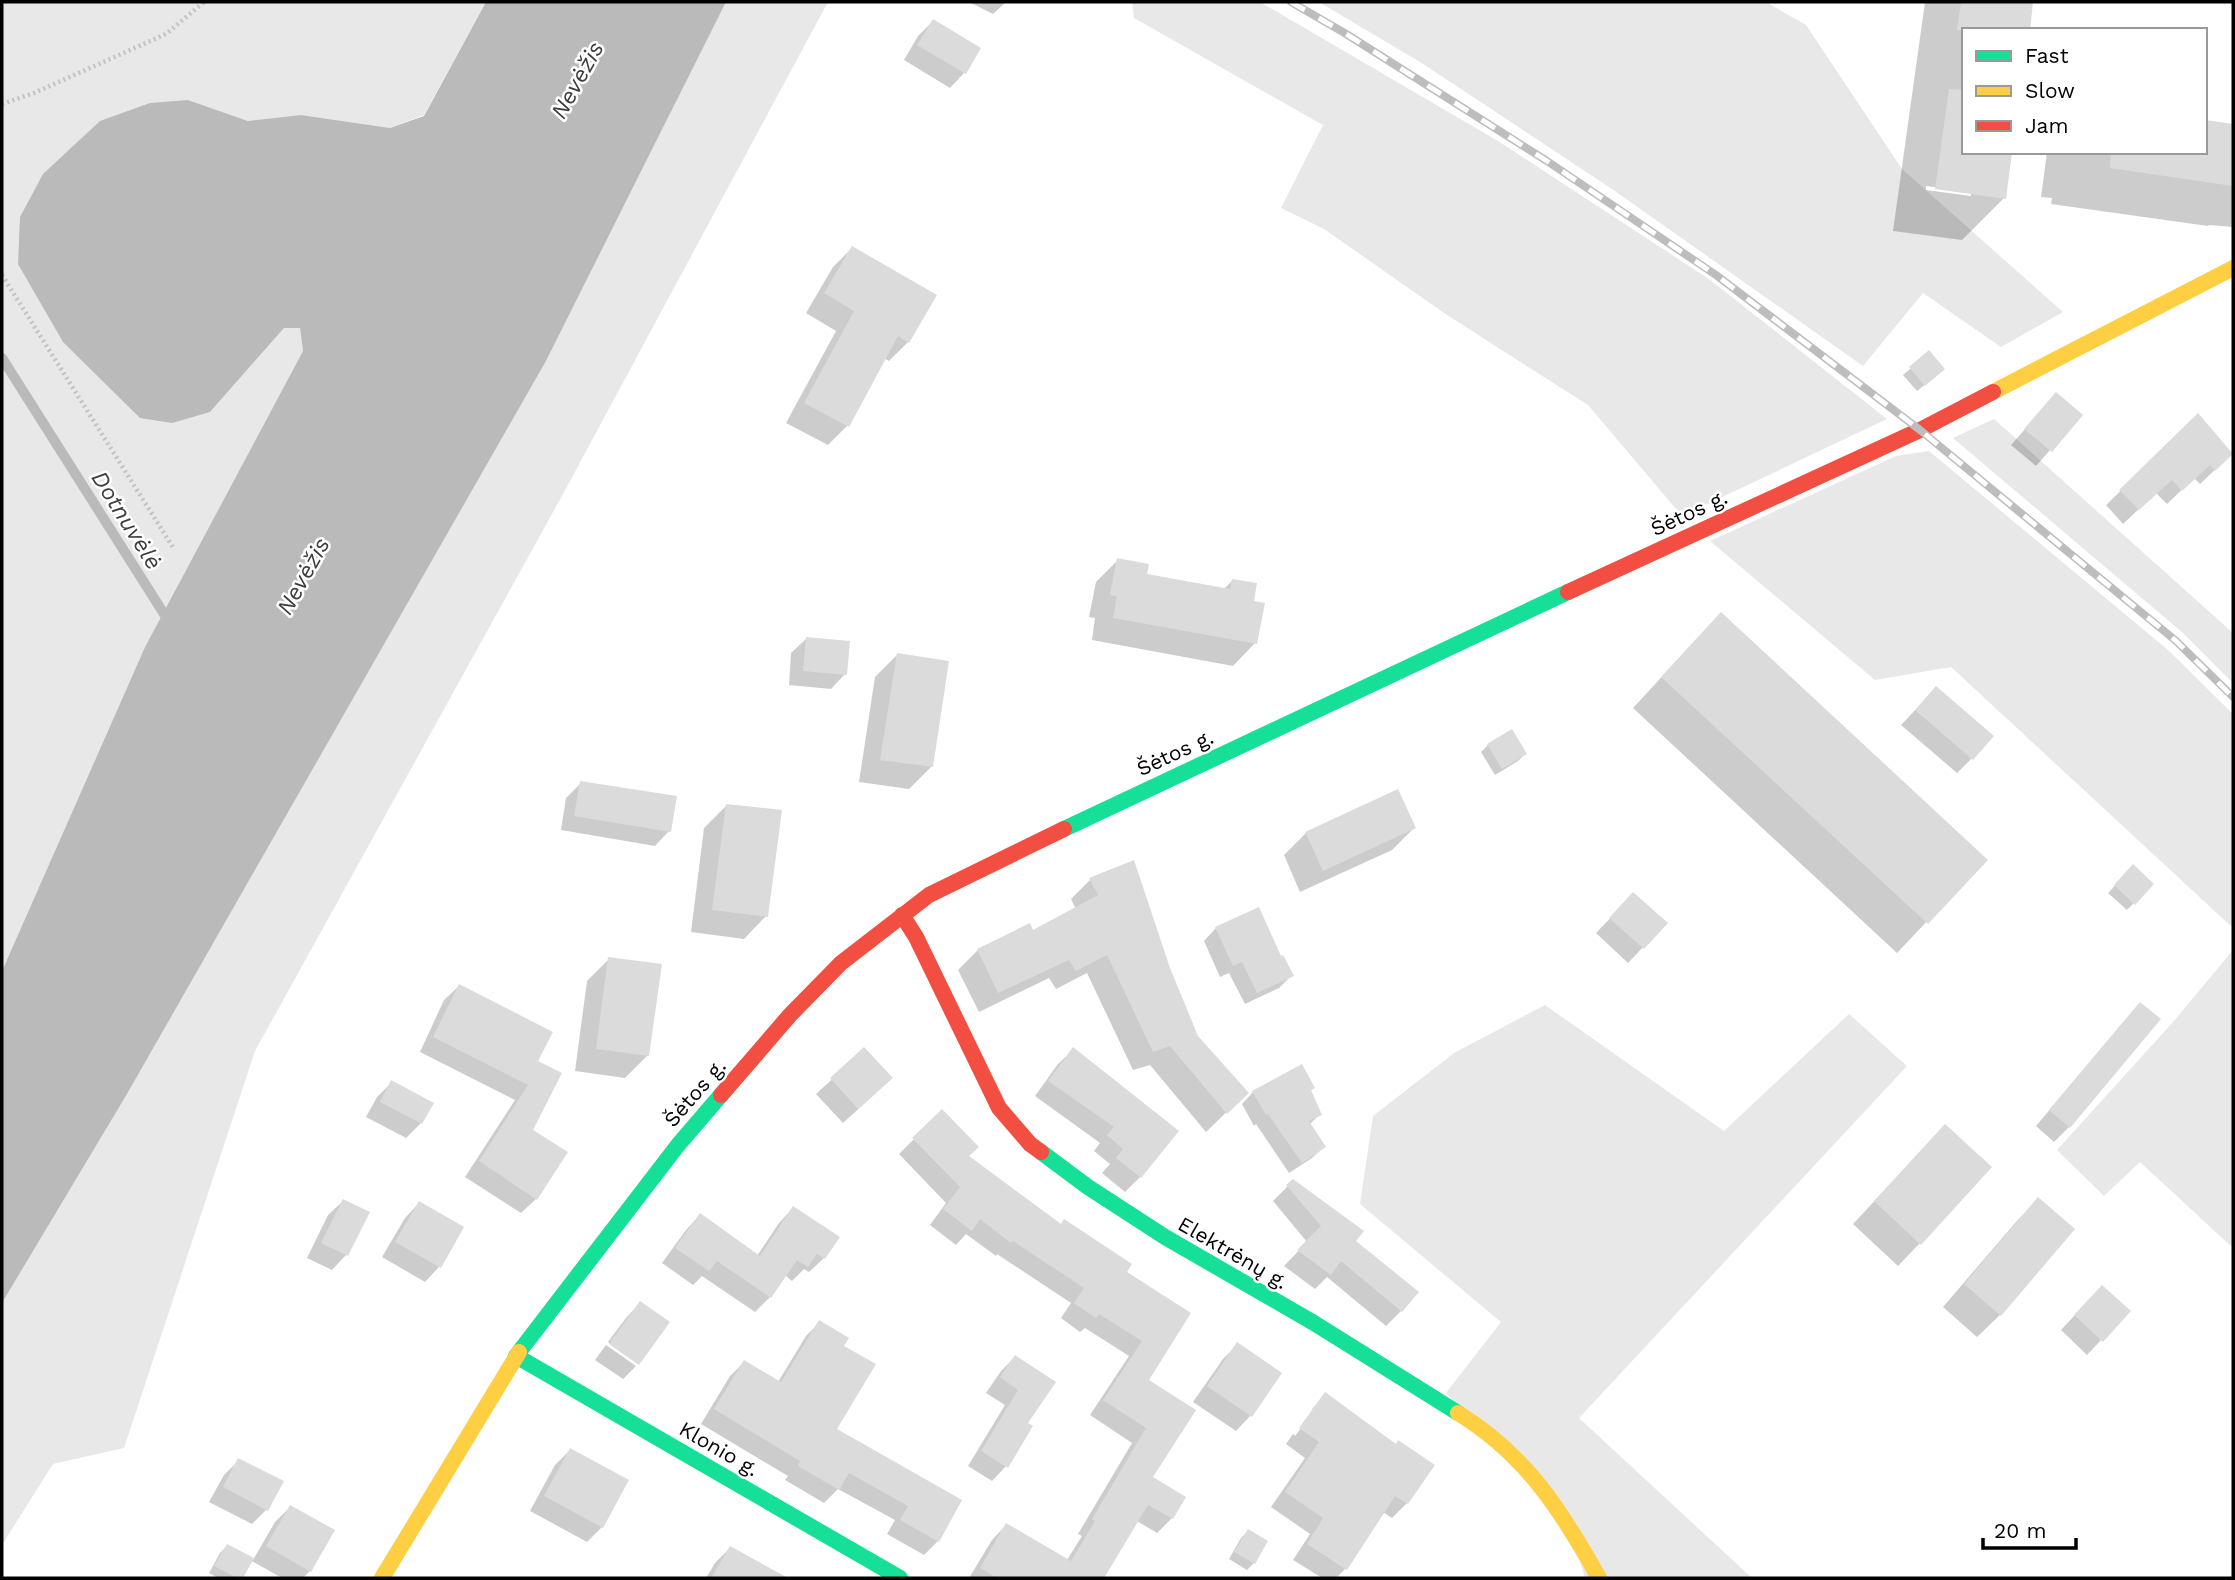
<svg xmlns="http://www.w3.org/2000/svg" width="2235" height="1580" font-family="'Work Sans',sans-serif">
<rect width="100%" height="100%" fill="#fff"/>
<!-- green -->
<path fill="#e8e8e8" d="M2 2H486L424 115 390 128 301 115 248 121 188 100 210 412 284 328 300 327 303 351 145 647 2 971Z
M726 2H828L563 494 255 1051 124 1448 53 1464 2 1545V1303L127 1094 546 361Z
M1132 2H1260L1498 141 1709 279 1887 419 1682 516 1588 405 1447 315 1324 229 1281 208 1323 125 1134 18Z
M1319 2H1766L1806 25 1902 169 2063 312 2001 347 1923 293 1863 366 1612 189 1420 62Z
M1994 419 2233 633V683L2183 633 1953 438Z
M1929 451 2168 650 2233 714V928L1951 667 1875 680 1710 541 1896 456Z
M2233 950V1248L2140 1162 2104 1196 2057 1150 2174 1021Z
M1545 1005 1724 1131 1849 1014 1907 1066 1579 1418 1752 1578H1585L1569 1523 1446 1393 1501 1322 1360 1204 1373 1116 1454 1053Z"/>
<!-- water -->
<path fill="#bababa" d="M486 2H726L546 361 127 1094 2 1303V971L145 647 303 351 300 328H284L210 412 172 423 140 418 63 342 18 264 20 217 43 174 100 121 150 103 188 100 248 121 301 115 390 128 424 116Z"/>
<!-- shadow -->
<path fill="#0003" fill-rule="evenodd" d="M969 2H1006L993 14Z
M1925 2H2032L2028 30H1964V152L2004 198 1962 240 1893 231ZM1926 186 1971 192V196L1926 190Z
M933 21 979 49 964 73 950 88 904 60 918 36Z
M2205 121 2233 125V227L2209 225 2208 226 2051 204 2052 198 2041 197 2047 152H2205Z
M852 248 908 342 889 361 884 358 847 426 828 445 786 423 836 331 806 313 833 267Z
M1929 353 1936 376 1917 391 1903 375Z
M2056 394 2081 415 2036 466 2011 445Z
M2198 416 2217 468 2200 484 2194 478 2167 504 2156 493 2123 524 2106 505Z
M1118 560 1145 575 1224 589 1232 581 1252 602 1255 643 1233 666 1092 640 1095 618 1089 617 1096 582Z
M806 639 845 674 831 689 789 685 791 653Z
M1692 644 1985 860 1897 953 1633 708Z
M897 655 931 767 909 789 859 782 875 677Z
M1936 688 1972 758 1957 773 1901 725Z
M1511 731 1525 754 1518 761 1495 775 1481 752 1488 745Z
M581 783 669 831 655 846 561 830 566 798Z
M726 806 766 916 744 939 691 932 704 828Z
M1414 828 1392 850 1300 892 1284 855 1306 833Z
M2133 867 2152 884 2127 910 2108 893Z
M1090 880 1197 1037 1246 1093 1206 1132 1150 1065 1133 1070 1087 973 1056 989 1049 978 979 1012 958 970 978 950 1033 933 1076 909 1071 899Z
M1619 909 1665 924 1628 963 1596 933Z
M1216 928 1281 958 1291 976 1279 988 1245 1004 1229 973 1220 977 1204 941Z
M609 959 648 1055 625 1078 575 1071 587 981Z
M459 986 536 1062 531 1131 536 1199 521 1213 465 1177 515 1100 420 1052 444 1000Z
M2140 1004 2069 1127 2054 1142 2036 1126 2126 1019Z
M864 1050 876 1093 843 1123 816 1094Z
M1073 1050 1177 1131 1140 1177 1125 1192 1102 1173 1110 1164 1094 1151 1100 1143 1035 1096 1058 1064Z
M392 1082 421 1123 406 1138 366 1117 377 1097Z
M1313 1088 1310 1091 1320 1114 1309 1125 1324 1147 1312 1158 1289 1173 1256 1124 1254 1126 1242 1104 1253 1092Z
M942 1111 967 1156 1125 1272 1189 1313 1146 1380 1150 1478 1172 1518 1157 1533 1137 1521 1102 1578H969L992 1540 1006 1525 1067 1560 1082 1536 1078 1534 1132 1443 1090 1415 1129 1356 1085 1328 1080 1332 1061 1318 1071 1303 997 1254 996 1256 966 1234 956 1245 930 1225 946 1203 899 1154Z
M1923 1149 1920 1243 1898 1266 1853 1224Z
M1293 1181 1354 1241 1401 1311 1386 1326 1327 1277 1315 1289 1284 1266 1307 1242 1273 1201Z
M2038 1199 2000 1315 1977 1337 1943 1307 2016 1222Z
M343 1201 346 1255 332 1270 307 1258 328 1215Z
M419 1203 439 1267 425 1282 382 1257 405 1218Z
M793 1208 824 1258 809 1272 804 1269 792 1281 785 1275 770 1297 755 1312 702 1276 693 1285 662 1263 686 1230 700 1215 757 1256 779 1223Z
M2087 1302 2101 1340 2087 1355 2061 1330Z
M640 1303 667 1323 638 1364 608 1342 626 1318Z
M820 1322 842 1346 835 1429 960 1501 938 1541 924 1555 887 1534 895 1520 838 1489 824 1503 785 1480 788 1476 701 1424 730 1376 744 1362 778 1382 806 1336Z
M1238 1344 1280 1374 1250 1416 1236 1431 1193 1402 1223 1359Z
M606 1345 636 1366 623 1379 595 1360Z
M1015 1357 1026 1424 1006 1466 992 1481 968 1466 1005 1405 986 1393 1001 1371Z
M1325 1395 1407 1503 1392 1518 1383 1512 1345 1569 1336 1578H1322L1293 1560 1310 1534 1271 1507 1305 1458 1286 1444 1293 1434 1295 1436 1316 1409H1312Z
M570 1450 602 1527 587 1542 530 1511 555 1465Z
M239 1460 267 1509 252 1524 209 1502 224 1475Z
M290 1507 310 1571 303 1578H282L250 1560 241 1578H218L209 1573 220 1553 227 1546 253 1560 275 1522Z
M1248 1531 1254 1563 1247 1570 1229 1559 1241 1538Z
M730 1548 773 1572 769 1578H706L715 1563Z"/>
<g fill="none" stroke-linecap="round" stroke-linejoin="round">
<!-- stream -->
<path stroke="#bababa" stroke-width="10" d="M2 358 166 617 172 622"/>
</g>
<!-- building -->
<path fill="#dbdbdb" d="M1961 2H2033L2030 30H1957Z
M933 19 981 48 966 74 917 45Z
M1949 89 1964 90V152H2012L2006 199 1935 189Z
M2205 120 2233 124V186L2110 168 2111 152H2205Z
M852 246 937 295 909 343 898 336 849 427 804 403 854 311 824 293Z
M1929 350 1945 369 1925 386 1909 367Z
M2056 392 2083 415 2052 452 2024 429Z
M2198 413 2233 454 2215 471 2210 465 2182 491 2172 480 2139 510 2119 490Z
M1117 558 1149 564 1147 574 1230 589 1232 579 1257 583 1254 601 1265 603 1257 644 1113 618 1117 596 1110 595Z
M1721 612 1988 860 1928 924 1661 677Z
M806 637 850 641 847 675 803 671Z
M897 653 949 661 933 767 880 760Z
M1936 686 1994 736 1973 760 1915 710Z
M1512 729 1527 754 1502 769 1487 744Z
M580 781 677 796 671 832 574 816Z
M1398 789 1416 828 1323 871 1305 832Z
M726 804 782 810 768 917 712 910Z
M1134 860 1170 968 1198 1036 1249 1093 1227 1114 1170 1046 1153 1052 1107 955 1076 971 1069 960 998 993 977 949 1030 923 1033 930 1098 895 1089 878Z
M2133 864 2154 884 2135 905 2114 885Z
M1633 892 1668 923 1644 949 1609 918Z
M1259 907 1281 956 1283 955 1294 976 1257 993 1242 962 1233 966 1215 927Z
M608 957 662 964 649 1056 596 1049Z
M459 984 553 1032 538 1061 562 1073 533 1130 568 1152 537 1200 479 1161 528 1085 433 1037Z
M2140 1002 2161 1019 2070 1128 2049 1110Z
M864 1047 893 1078 858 1109 830 1078Z
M1073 1047 1179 1131 1141 1178 1116 1158 1123 1149 1107 1135 1114 1127 1048 1081Z
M1302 1064 1315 1088 1311 1090 1322 1115 1309 1121 1326 1147 1302 1163 1268 1114 1266 1115 1252 1091Z
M391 1080 434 1103 422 1124 380 1102Z
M942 1109 979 1147 969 1156 1061 1224 1064 1219 1132 1264 1127 1272 1191 1313 1149 1380 1196 1410 1153 1477 1186 1497 1173 1519 1148 1505 1104 1578H997L980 1568 1006 1523 1071 1561 1095 1521 1092 1519 1146 1428 1103 1400 1142 1341 1099 1314 1096 1318 1074 1303 1084 1288 1013 1241 1011 1243 980 1219 972 1231 943 1209 960 1187 912 1138Z
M1945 1124 1992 1167 1921 1245 1874 1201Z
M1293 1179 1364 1231 1356 1241 1419 1292 1402 1312 1341 1261 1331 1275 1297 1250 1321 1226 1286 1185Z
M2038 1197 2075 1229 2001 1316 1964 1284Z
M343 1199 370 1212 348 1256 321 1243Z
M419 1201 464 1227 441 1268 395 1242Z
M793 1206 840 1237 825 1259 817 1254 808 1267 797 1260 771 1298 717 1261 709 1271 675 1248 700 1213 760 1256Z
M2102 1285 2131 1311 2103 1342 2074 1315Z
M640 1301 670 1322 639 1365 609 1344Z
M819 1320 849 1338 844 1346 876 1364 837 1429 962 1500 939 1542 900 1520 908 1506 849 1473 839 1490 798 1466 800 1461 714 1409 744 1360 781 1382Z
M1237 1342 1282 1373 1252 1417 1207 1386Z
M1015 1355 1056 1382 1028 1423 1033 1426 1008 1468 981 1451 1018 1390 1000 1377Z
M1325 1392 1396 1444 1398 1440 1435 1465 1408 1504 1395 1496 1347 1570 1307 1544 1323 1518 1285 1492 1319 1442 1299 1428Z
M570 1448 629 1480 603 1528 544 1496Z
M238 1458 284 1481 268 1511 223 1487Z
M290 1505 335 1530 311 1572 266 1546Z
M1248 1529 1268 1541 1255 1564 1234 1552Z
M227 1544 254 1558 243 1578H237L214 1566Z
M730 1546 788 1578H711Z"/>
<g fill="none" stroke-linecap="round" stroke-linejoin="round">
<!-- path -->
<path stroke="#c2c2c2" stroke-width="4.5" stroke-dasharray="2 3.5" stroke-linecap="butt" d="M2 104 34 93 166 34 204 2
M2 275 174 549"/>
<!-- fast -->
<path stroke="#16e098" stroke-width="16" d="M1064 829 1568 592
M1041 1152 1088 1187 1165 1237 1314 1323 1458 1413
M519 1352 678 1145 721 1095
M516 1356 900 1578"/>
<!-- slow -->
<path stroke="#ffcf43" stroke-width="16" d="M1993 392 2233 268
M1458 1413C1526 1455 1561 1510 1599 1578
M382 1578 519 1352"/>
<!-- jam -->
<path stroke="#f24e42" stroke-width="16" d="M1568 592 1920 430 1993 392
M902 915 916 937 999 1108 1030 1144 1041 1152
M721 1095 790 1015 841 963 929 895 1064 829"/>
<!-- rail casing -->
<g stroke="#bdbdbd" stroke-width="8">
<path id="rail" d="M1291 2 1343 32 1547 161 1716 275 1920 430 2175 640 2233 697"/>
</g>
<!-- rail -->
<use href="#rail" stroke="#fff" stroke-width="5" stroke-dasharray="16" stroke-linecap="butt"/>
</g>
<g text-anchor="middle" stroke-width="5" stroke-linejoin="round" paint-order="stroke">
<!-- street labels -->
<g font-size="21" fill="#000" stroke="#fff">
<text transform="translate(1689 513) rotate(-25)" y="7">Šėtos g.</text>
<text transform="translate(1175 753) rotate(-25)" y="7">Šėtos g.</text>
<text transform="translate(695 1093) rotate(-49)" y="7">Šėtos g.</text>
<text transform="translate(1233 1253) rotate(30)" y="7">Elektrėnų g.</text>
<text transform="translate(719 1449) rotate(30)" y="7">Klonio g.</text>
</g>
<!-- water labels -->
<g font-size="23" font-style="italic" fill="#3d3d3d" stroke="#fff">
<text transform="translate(577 80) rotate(-61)" y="8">Nevėžis</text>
<text transform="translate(127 520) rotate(58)" y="8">Dotnuvėlė</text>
<text transform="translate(303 576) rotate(-61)" y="8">Nevėžis</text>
</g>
</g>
<!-- border -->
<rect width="2235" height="1580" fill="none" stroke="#000000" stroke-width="7"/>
<!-- legend -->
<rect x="1962" y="28" width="245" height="126" fill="#ffffff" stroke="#999999" stroke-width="2"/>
<rect x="1976" y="51" width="35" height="10" fill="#16e098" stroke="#999999" stroke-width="2"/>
<text x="2025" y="63" font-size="21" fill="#000000">Fast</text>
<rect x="1976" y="86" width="35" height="10" fill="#ffcf43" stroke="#999999" stroke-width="2"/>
<text x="2025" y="98" font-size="21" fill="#000000">Slow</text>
<rect x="1976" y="121" width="35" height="10" fill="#f24e42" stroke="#999999" stroke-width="2"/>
<text x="2025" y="133" font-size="21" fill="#000000">Jam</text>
<!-- scale -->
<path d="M1983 1538v10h93v-10" fill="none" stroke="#000000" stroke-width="3.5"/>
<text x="1994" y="1538" font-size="21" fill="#000000" stroke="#ffffff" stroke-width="5" paint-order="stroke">20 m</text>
</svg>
